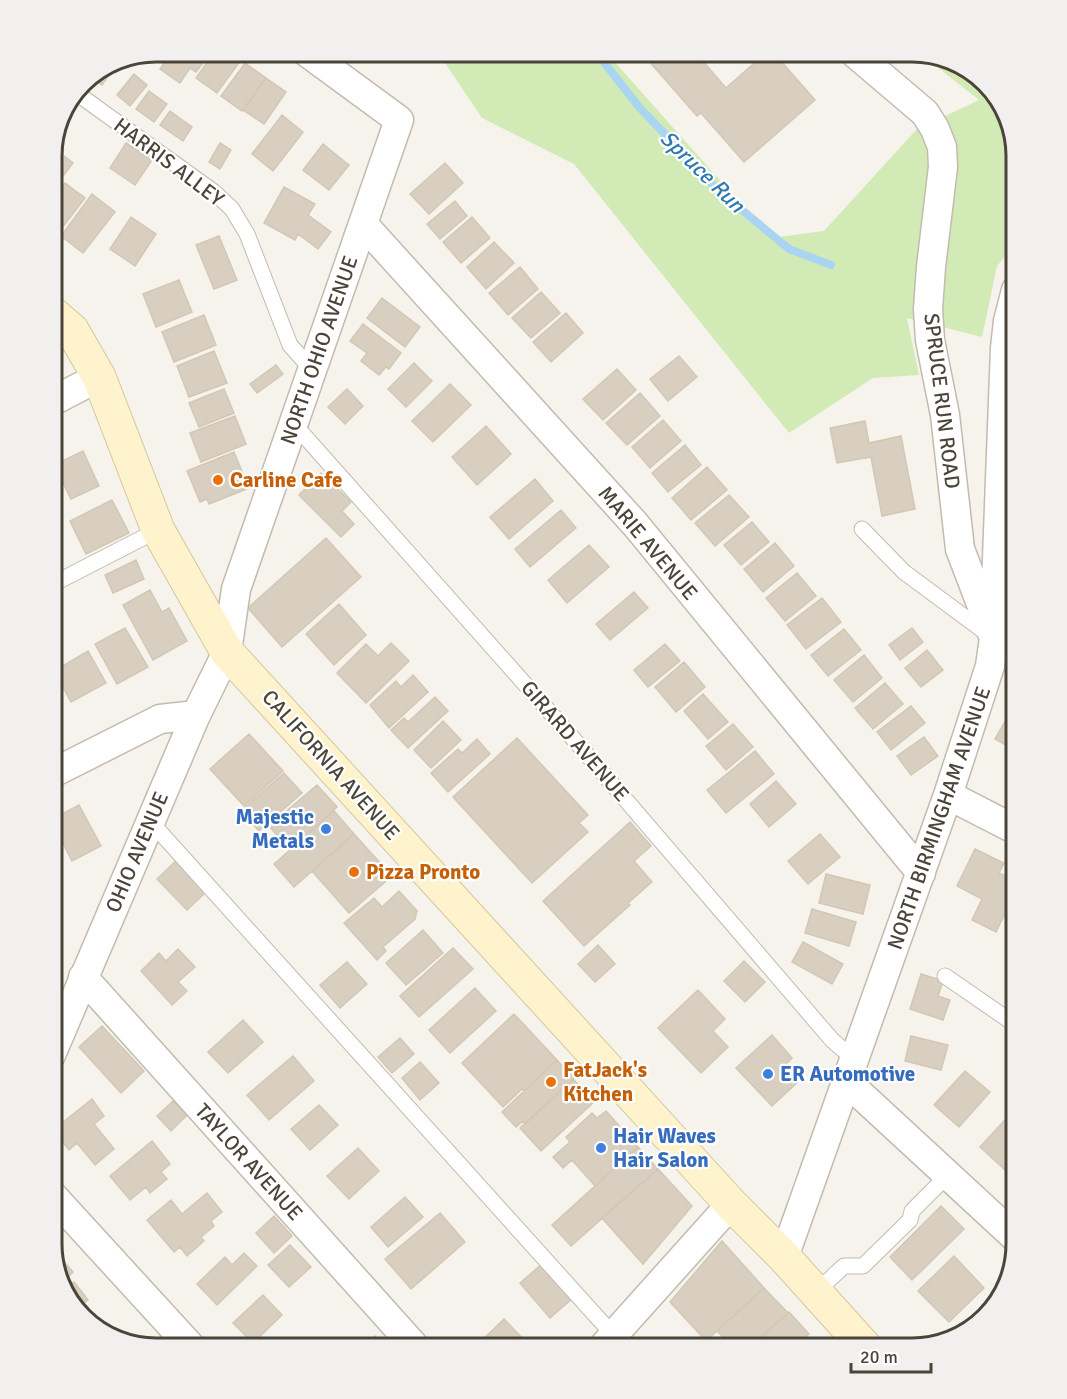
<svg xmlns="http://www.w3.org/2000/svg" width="1067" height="1399" font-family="Signika,sans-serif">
<rect width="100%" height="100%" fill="#f6f3ec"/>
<!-- green -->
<path fill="#d2eab5" d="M437 51H605L771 238 824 231 916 130 979 100 917 51 964 65 999 98 1016 156V243L997 266 982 337 907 318 919 375 873 378 789 433 574 164 482 118Z"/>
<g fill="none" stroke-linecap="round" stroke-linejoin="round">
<!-- stream -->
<path stroke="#a9d4f2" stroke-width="8" d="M595 51 639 107 719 191 789 249 831 265"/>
</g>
<!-- building -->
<path fill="#d8cfc1" stroke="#d3c7b4" stroke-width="1.5" d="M169 51H212L196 72 190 68 180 83 160 69 171 53Z
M215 51H229L241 60 217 93 196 78Z
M640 51H694L726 88 768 51H772L815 100 744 162 701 113 697 116Z
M245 63 266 78 242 111 221 96Z
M111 68 113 69 102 85 89 76Z
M134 74 147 85 130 106 117 95Z
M266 78 286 92 264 124 243 110Z
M149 91 167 104 154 122 136 109Z
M170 111 192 127 183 141 160 125Z
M282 115 303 132 273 171 252 154Z
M126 143 152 160 135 185 110 168Z
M220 143 231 150 220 169 209 162Z
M323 144 349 165 329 190 303 170Z
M52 147 73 163 51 192V149Z
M445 163 463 183 429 214 410 194Z
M65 183 85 198 62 228 51 219V200Z
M284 187 315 204 308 215 331 232 318 249 298 234 295 240 264 223Z
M92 194 115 212 83 253 61 236Z
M455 201 467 216 440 239 427 224Z
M131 217 156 234 135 266 110 249Z
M472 217 490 238 461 263 443 242Z
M219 236 237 280 214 289 196 245Z
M494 242 514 263 486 289 467 267Z
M520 267 538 289 508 315 489 293Z
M179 280 192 312 156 327 143 294Z
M541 292 560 313 531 338 512 318Z
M382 298 420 327 405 347 367 318Z
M566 313 583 333 551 362 533 342Z
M204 315 216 345 174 362 162 332Z
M363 324 401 353 389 369 386 367 379 375 361 361 367 353 350 341Z
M214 351 227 383 189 397 177 366Z
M679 356 697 377 668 401 650 379Z
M414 363 432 381 406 407 388 389Z
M276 365 283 374 257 393 250 384Z
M617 369 636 390 603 420 583 399Z
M450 384 471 405 433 442 412 421Z
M224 389 234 413 199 427 189 403Z
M347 389 363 406 345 424 328 407Z
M640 393 660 416 627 445 606 423Z
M235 416 246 444 201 462 190 433Z
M663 420 681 441 650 468 632 447Z
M865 421 869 443 901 436 915 509 882 516 871 457 837 463 830 428Z
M486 426 511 454 477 485 452 457Z
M685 445 701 465 668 492 652 473Z
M83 451 99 486 71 499 54 465Z
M234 452 249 488 209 504 207 499 200 502 187 471Z
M707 467 727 490 691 520 672 498Z
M321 473 351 502 342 511 354 524 341 537 299 495Z
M51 479 61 498 51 504Z
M535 479 553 501 509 539 490 517Z
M729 495 749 517 715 546 695 523Z
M112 500 129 533 86 554 70 521Z
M561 510 576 528 530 567 515 549Z
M752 522 769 542 741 565 724 545Z
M326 538 361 577 282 647 248 608Z
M775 543 794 566 763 592 744 569Z
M589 545 609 567 567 603 548 580Z
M136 560 144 579 113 593 105 575Z
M797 573 816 596 785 621 766 598Z
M150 590 162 612 169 608 187 641 153 660 123 605Z
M634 592 648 608 610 640 596 624Z
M822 598 841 622 806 649 787 625Z
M339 604 366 635 334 665 306 634Z
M125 628 148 667 117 684 95 644Z
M912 628 923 642 900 660 889 645Z
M844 629 861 650 828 676 811 655Z
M391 643 409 661 366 703 337 673 366 644 378 656Z
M665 644 680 661 648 687 634 670Z
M927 650 943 670 921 687 905 668Z
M88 651 106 683 71 702 54 671Z
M864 655 882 678 853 702 834 680Z
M684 662 705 687 676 712 655 687Z
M413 675 428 692 389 728 370 705 396 681 401 687Z
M51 680 63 701 51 708Z
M885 683 903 704 873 729 855 708Z
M1016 690V751L995 739 1012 709 1007 706Z
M703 694 728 722 708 739 684 711Z
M435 697 448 711 408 748 391 730 404 718 408 722Z
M911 706 925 723 891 750 877 732Z
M443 721 461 740 431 768 414 750Z
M733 724 753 747 726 770 706 746Z
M249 734 283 771 244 806 210 769Z
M924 737 938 756 911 775 897 756Z
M517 738 588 815 579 823 588 832 532 883 453 797Z
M477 739 490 754 448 792 431 773 458 749 462 753Z
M755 751 774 774 726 813 707 790Z
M284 773 302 793 259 831 241 811Z
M776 781 796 804 769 827 750 804Z
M317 785 337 807 290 850 269 826Z
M79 805 101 846 72 861 51 820Z
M334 811 354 834 294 887 274 864Z
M630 822 651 846 634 861 652 882 628 903 630 905 584 946 543 901Z
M354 834 392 876 349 913 312 871Z
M820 834 840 857 808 884 788 861Z
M975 849 1004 863 999 873 1016 880V891L996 932 972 920 982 899 957 886Z
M177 860 207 891 187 910 157 879Z
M826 874 870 885 863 914 819 903Z
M399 891 417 911 415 919 383 947 386 951 377 960 344 923 374 898 382 907Z
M812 909 856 922 849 946 805 933Z
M423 930 443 953 406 985 386 963Z
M803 942 843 964 832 984 792 962Z
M598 945 615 964 595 982 578 964Z
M453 948 473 969 419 1017 400 996Z
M178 949 195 967 178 982 187 991 172 1005 141 971 159 953 166 961Z
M744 961 765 982 745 1002 724 981Z
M347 962 367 984 340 1008 320 985Z
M921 974 943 981 938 996 950 1000 943 1020 910 1009Z
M475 988 496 1011 450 1053 429 1030Z
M698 990 725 1019 713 1031 728 1047 701 1073 658 1028Z
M514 1014 557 1060 524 1091 522 1089 503 1107 462 1063Z
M243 1020 263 1042 228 1073 208 1052Z
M102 1026 144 1071 121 1093 79 1047Z
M772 1035 792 1058 786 1064 799 1081 772 1106 736 1068Z
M911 1036 948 1045 941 1070 905 1061Z
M400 1038 414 1054 392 1073 378 1057Z
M293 1056 314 1081 269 1120 247 1095Z
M557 1060 574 1078 525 1124 523 1121 516 1127 502 1112Z
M420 1062 439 1083 420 1100 402 1078Z
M965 1071 990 1092 959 1127 934 1105Z
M573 1079 594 1102 541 1151 520 1128Z
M92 1099 104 1116 94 1124 114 1149 95 1165 77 1143 69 1150 53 1130Z
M173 1101 187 1115 171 1131 157 1116Z
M319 1105 338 1125 310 1150 291 1129Z
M1016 1108V1180L980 1147Z
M606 1111 638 1147 595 1186 572 1160 563 1168 553 1157 570 1142 566 1137 592 1113 597 1118Z
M152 1141 170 1164 161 1172 167 1179 150 1193 146 1187 130 1200 110 1176Z
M638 1147 658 1169 571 1246 552 1225Z
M358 1148 379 1171 349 1199 327 1176Z
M658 1169 692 1206 643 1264 602 1218Z
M207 1193 222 1212 211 1221 214 1226 201 1237 204 1241 187 1256 180 1247 174 1252 147 1220 171 1200 182 1214Z
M405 1197 423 1217 388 1247 371 1227Z
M941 1206 964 1229 912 1280 890 1257Z
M440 1213 465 1242 411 1289 385 1259Z
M274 1216 292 1236 274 1253 256 1233Z
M722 1241 764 1288 706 1341 670 1302Z
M290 1245 311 1267 289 1287 268 1265Z
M244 1253 257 1266 217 1305 197 1284 225 1257 232 1265Z
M58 1255 73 1272 63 1282 55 1258Z
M954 1256 984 1288 949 1322 918 1291Z
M543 1263 573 1298 550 1318 520 1283Z
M74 1282 88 1300 77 1309 68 1301 65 1290Z
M764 1288 788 1313 749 1348H734L717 1331Z
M263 1295 282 1315 253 1343 233 1323Z
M789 1312 809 1334 793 1348H749Z
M504 1319 528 1344 524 1348H474Z
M375 1336 385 1348H361Z"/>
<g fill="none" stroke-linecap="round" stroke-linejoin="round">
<!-- lane casing -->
<g stroke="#c2bbae" stroke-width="17">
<path id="lane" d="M75 92 214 192 232 209 247 234 290 345 313 371
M293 423 564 728 832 1040 855 1060
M862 529 904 572 989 635
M51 585 158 530
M150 821 625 1348
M945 976 1016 1025
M816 1292 844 1266H863L910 1220 912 1211 948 1175"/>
</g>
<!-- street casing -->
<g stroke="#c2bbae" stroke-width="31">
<path id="street" d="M852 51 925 113 935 129 942 147 943 167 931 267 928 309 930 340 945 415 960 549 994 638 1016 650
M363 224 635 524 921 873
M51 402 99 377
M51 774 160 719 196 715
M948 795 1016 830
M83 977 416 1348
M51 1055 196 715 227 652 236 589 399 120 305 51
M847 1082 1016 1238
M51 1194 192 1348
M784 1257 948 795 990 666 994 638 1005 348 1008 321 1016 290
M602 1348 731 1204"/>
</g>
<!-- secondary casing -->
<g stroke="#d6c79b" stroke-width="35">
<path id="secondary" d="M51 312 72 330 99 377 158 530 227 652 731 1204 784 1257 866 1348"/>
</g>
<!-- lane -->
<use href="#lane" stroke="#fff" stroke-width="15"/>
<!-- street -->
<use href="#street" stroke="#fff" stroke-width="28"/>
<!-- secondary -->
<use href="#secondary" stroke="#fff3cd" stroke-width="33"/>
</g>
<!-- markers -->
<g fill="#e8710a" stroke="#fff" stroke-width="2">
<circle cx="218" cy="480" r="6"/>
<circle cx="354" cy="872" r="6"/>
<circle cx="551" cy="1082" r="6"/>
</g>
<g fill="#3f7fe0" stroke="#fff" stroke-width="2">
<circle cx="326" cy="829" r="6"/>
<circle cx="768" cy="1074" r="6"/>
<circle cx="601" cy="1148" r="6"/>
</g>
<g text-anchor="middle" stroke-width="4.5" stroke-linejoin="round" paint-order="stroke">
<!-- street labels -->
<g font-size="21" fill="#4b4439" stroke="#fff">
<text transform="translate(169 162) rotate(37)" y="7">HARRIS ALLEY</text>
<text transform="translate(319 350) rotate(-71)" y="7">NORTH OHIO AVENUE</text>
<text transform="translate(942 401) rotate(83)" y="7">SPRUCE RUN ROAD</text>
<text transform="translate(648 543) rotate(50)" y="7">MARIE AVENUE</text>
<text transform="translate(575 741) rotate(49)" y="7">GIRARD AVENUE</text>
<text transform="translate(331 765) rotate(48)" y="7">CALIFORNIA AVENUE</text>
<text transform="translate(939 818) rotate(-71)" y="7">NORTH BIRMINGHAM AVENUE</text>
<text transform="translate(137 852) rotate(-67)" y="7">OHIO AVENUE</text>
<text transform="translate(249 1162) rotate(48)" y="7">TAYLOR AVENUE</text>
</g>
<!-- food labels -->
<g font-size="21" font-weight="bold" fill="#c56008" stroke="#fff" text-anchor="start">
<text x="230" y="487">Carline Cafe</text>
<text x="366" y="879">Pizza Pronto</text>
<text x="563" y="1077">FatJack's<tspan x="563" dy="24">Kitchen</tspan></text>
</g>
<!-- shop labels -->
<g font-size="21" font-weight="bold" fill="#366cbe" stroke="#fff" text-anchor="start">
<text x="314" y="824" text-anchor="end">Majestic<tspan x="314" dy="24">Metals</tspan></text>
<text x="780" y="1081">ER Automotive</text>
<text x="613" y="1143">Hair Waves<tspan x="613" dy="24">Hair Salon</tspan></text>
</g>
<!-- water labels -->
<g font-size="22" font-style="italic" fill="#2e7ab2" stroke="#fff">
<text transform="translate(703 171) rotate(44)" y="8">Spruce Run</text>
</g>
</g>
<!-- crop -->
<path d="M0 0H1067V1399H0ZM156 62H912A94 94 0 0 1 1006 156V1244A94 94 0 0 1 912 1338H156A94 94 0 0 1 62 1244V156A94 94 0 0 1 156 62Z" fill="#f1f0ef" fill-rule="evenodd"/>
<path fill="none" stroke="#4b4439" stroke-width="3" d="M156 62H912A94 94 0 0 1 1006 156V1244A94 94 0 0 1 912 1338H156A94 94 0 0 1 62 1244V156A94 94 0 0 1 156 62Z"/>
<!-- scale -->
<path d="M851 1363v9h80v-9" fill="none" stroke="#4b4439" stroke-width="3"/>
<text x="860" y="1363" font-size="18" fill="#4b4439" stroke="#ffffff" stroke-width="4.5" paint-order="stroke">20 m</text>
</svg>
